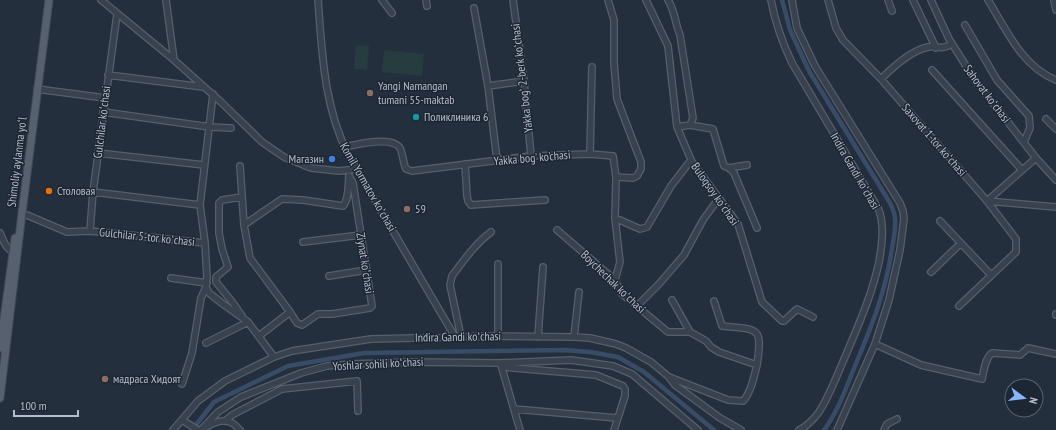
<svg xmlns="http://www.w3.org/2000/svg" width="1056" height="430" font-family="'PT Sans Narrow',sans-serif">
<rect width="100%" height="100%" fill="#242f3e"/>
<!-- green -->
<path fill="#263c3f" d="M356 45 369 46 367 70 354 69Z
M384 50 424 54 422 76 382 72Z"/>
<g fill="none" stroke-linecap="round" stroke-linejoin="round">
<!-- canal -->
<path stroke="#394c67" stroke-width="4.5" d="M782 0 790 30 809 71 887 198C891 204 894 210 895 218 896 228 894 238 892 248 886 290 873 323 857 361 847 385 839 410 824 430
M192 430 214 402 288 366 364 353 564 350 590 352 618 357 644 372 714 430"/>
<!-- minor casing -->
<g stroke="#565f6c" stroke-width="8">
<path id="minor" d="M101 0 174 60 221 102 262 142 284 157 311 168 339 171 356 169
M166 0 174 60
M318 0C322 53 324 108 349 156L455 337
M382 0 392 13
M426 0 427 6
M513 0 524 81 531 156
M608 0 614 20V63L617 99 641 162V169L637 176 633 178 616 177
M646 0 668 46 677 127 692 162 738 224 762 302 782 321H784L797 309 813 317
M668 0C675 11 675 23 680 35L693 118 690 125 677 127
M771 0C775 22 782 42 792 63L878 208C885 223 882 246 879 262 872 295 858 326 845 357 837 375 830 395 819 412 814 419 807 426 799 430
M792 0 797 28 815 66 900 203 903 211 904 219 900 250 889 300 875 344 837 430
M828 0 836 28 843 40 881 79 987 201 1036 158
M888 0 892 11
M913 0 936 48
M931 0 949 39 975 80 1036 158 1056 180
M988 0C1006 29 1022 67 1056 80
M1054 0 1056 10
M474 8 488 86 497 160
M965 25 997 80 1029 116 1030 128 1024 142
M932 70 1022 170
M108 75 203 87
M881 79C892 68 912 50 928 47 938 45 939 51 952 44
M488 86 524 81
M37 89 105 98
M213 94 200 205 205 243 207 277 206 287 209 293 223 304 248 322 274 357
M103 112 210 127 231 128
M1046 119 1056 129
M690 125 713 129 724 166 729 168 734 173 757 228
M344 147C355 145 392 135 400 148 403 154 403 163 406 169L412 171 531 156 590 154 613 156 616 177 615 218 620 262 615 280
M98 153 204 165
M590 154 592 67
M465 164 467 196 468 201 471 205 545 200
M240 166 244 225 250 258 290 312 259 336
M729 168 747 165
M93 192 200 205
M987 201 1056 207
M22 213 67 232 90 231 205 243
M615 218 640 229 647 227 671 186 691 160
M940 221 991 275
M244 225 282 199 303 200 343 206C349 200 348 185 349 176
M557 230 615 280 622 294 668 332H690L706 341 711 347 719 352 757 365C754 377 751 392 743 401L728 400 669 377
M90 231 93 192 117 14
M0 233C4 242 6 250 16 253
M303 242 361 235
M931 272 961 243
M329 276 367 270
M171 278 207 283
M672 300 690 332
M714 301 722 326C758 330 763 325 757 365
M637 306 659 284 684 255 703 220 719 198
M959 306 1016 252V239L987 201
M290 312 297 323 302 325 318 314H332L370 308 372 306 353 183 349 176
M1056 315V314
M242 316 233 303 216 282V277L228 267 222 249 219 233V203L222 200 242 197
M498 336V264
M461 337 450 285 452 276C464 260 475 244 491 232
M538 337 543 267
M574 337 579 292
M206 343 248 322
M875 344 921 365 982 379C984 371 985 358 992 353L1020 355 1028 348 1056 354
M501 365 520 430
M503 367 596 375 623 386 625 389V396L614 430
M182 384 192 353 201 298 206 287
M514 409 617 418
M182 420 198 430
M225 421 232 415 282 389 357 381 358 411
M206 427C213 423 225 418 232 423 235 424 237 428 240 430
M173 430 198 401 225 381 274 357 292 351 371 339 498 336 574 337 590 338 616 344 626 348 651 362 669 377 675 385 720 418 741 430
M201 430 218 412 241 397 301 373 327 366 351 364 412 362 500 363 571 360 613 366 632 374 698 430
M884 430 887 424 897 419"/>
</g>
<!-- major casing -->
<g stroke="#414a57" stroke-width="9">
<path id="major" d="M0 348 15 238
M0 398 22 213 49 0"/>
</g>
<!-- minor -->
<use href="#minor" stroke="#38414e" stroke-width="5.5"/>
<!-- major -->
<use href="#major" stroke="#56606e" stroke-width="7"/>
</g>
<!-- markers -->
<g fill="#8d6e63" stroke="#1d2633" stroke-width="1.5">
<circle cx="370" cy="93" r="4"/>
<circle cx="407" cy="209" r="4"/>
<circle cx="105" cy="379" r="4"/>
</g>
<circle fill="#0f9aa8" stroke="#1d2633" stroke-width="1.5" cx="416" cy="117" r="4"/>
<circle fill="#3f7fe0" stroke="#1d2633" stroke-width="1.5" cx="332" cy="159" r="4"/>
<circle fill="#e8710a" stroke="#1d2633" stroke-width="1.5" cx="49" cy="191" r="4"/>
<g text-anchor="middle" stroke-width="3" stroke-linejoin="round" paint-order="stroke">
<!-- street labels -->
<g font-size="12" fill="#b4bcc9" stroke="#1d2633">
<text transform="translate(522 78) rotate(-97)" y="4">Yakka bogʻ 2-berk koʻchasi</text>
<text transform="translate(987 94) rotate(53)" y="4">Sahovat koʻchasi</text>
<text transform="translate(102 122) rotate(-83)" y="4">Gulchilar koʻchasi</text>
<text transform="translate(934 140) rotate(49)" y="4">Saxovat 1-tor koʻchasi</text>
<text transform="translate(532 158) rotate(-5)" y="4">Yakka bog' ko'chasi</text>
<text transform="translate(17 162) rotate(-83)" y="4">Shimoliy aylanma yoʻl</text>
<text transform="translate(855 171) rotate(60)" y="4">Indira Gandi koʻchasi</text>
<text transform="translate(368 187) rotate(60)" y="4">Komil Yormatov koʻchasi</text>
<text transform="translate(715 194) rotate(55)" y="4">Buloqsoy koʻchasi</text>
<text transform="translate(147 237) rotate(6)" y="4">Gulchilar 5-tor koʻchasi</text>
<text transform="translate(365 263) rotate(81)" y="4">Ziynat koʻchasi</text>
<text transform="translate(613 282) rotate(44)" y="4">Boychechak koʻchasi</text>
<text transform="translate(458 337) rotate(-1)" y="4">Indira Gandi koʻchasi</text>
<text transform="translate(378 364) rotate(-3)" y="4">Yoshlar sohili koʻchasi</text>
</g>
<!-- poi labels -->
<g font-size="12" fill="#b4bcc9" stroke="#1d2633" text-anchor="start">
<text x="378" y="90">Yangi Namangan<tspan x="378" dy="14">tumani 55-maktab</tspan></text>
<text x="424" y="121">Поликлиника 6</text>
<text x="324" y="163" text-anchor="end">Магазин</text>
<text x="57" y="195">Столовая</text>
<text x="415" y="213">59</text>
<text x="113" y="383">мадраса Хидоят</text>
</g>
</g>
<!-- north arrow -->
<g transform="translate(1024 398) rotate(105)"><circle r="19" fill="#1d2633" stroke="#59626f"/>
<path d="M0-3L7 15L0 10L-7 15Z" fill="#8ab4f8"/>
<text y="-6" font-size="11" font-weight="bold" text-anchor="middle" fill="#b4bcc9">N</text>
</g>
<!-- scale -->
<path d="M14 410v6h64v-6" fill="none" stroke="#b4bcc9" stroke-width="2"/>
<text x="20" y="410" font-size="12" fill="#b4bcc9" stroke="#1d2633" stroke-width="3" paint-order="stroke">100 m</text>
</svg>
